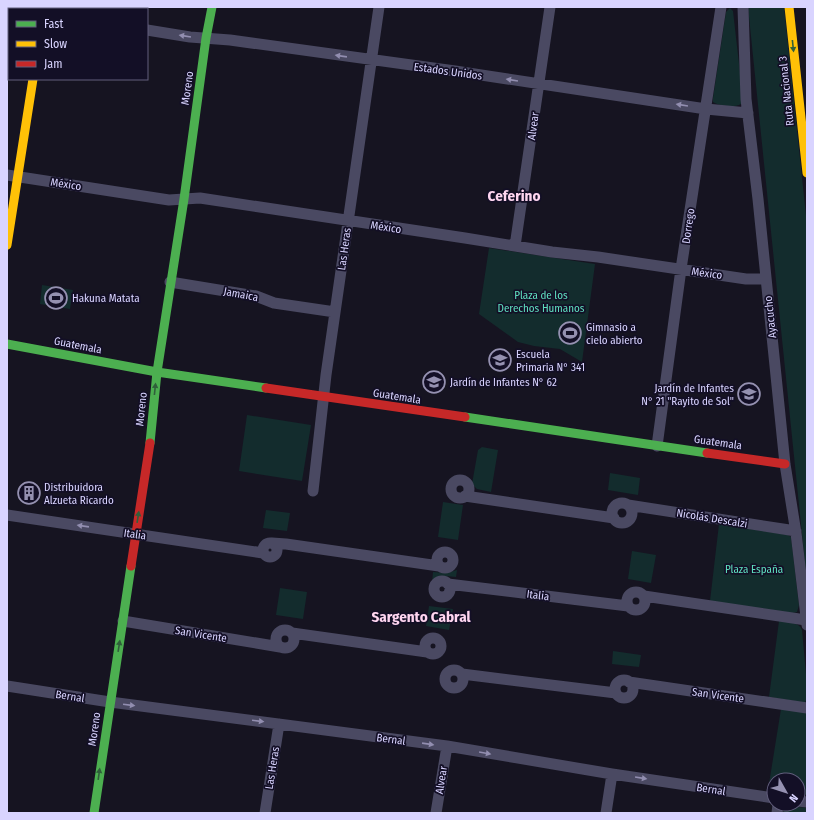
<svg xmlns="http://www.w3.org/2000/svg" width="814" height="820" font-family="'Fira Sans Condensed',sans-serif">
<rect width="100%" height="100%" fill="#161421"/>
<!-- green -->
<path fill="#132c2d" d="M748 7H784L807 225V583Z
M730 8 733 11 743 99 741 104C734 108 720 106 713 102V98L726 12Z
M489 248 595 264 582 362 560 349 534 346 518 342 479 314Z
M42 285 73 290 70 309 40 304Z
M247 415 311 425 302 481 239 471Z
M482 447 498 450 491 492 477 489 472 484 478 450Z
M610 473 640 478 638 495 608 490Z
M443 502 463 505 458 540 438 537Z
M266 510 290 513 287 531 263 528Z
M719 524 788 535 791 537 799 605 797 612 792 613 710 601Z
M632 551 656 555 651 583 628 579Z
M457 570 456 577C445 576 440 575 432 583L433 572 447 573Z
M280 588 307 592 303 619 276 615Z
M429 606 453 609 449 630 426 626Z
M779 621C788 622 799 622 802 630L807 685V700L805 702H801L769 697Z
M613 651 641 655 639 667 612 664Z
M781 709 807 713V795L798 794V780H774V790H768Z
M790 806 807 808V813H783L785 808Z"/>
<g fill="none" stroke-linecap="round" stroke-linejoin="round">
<!-- street -->
<path stroke="#4a4962" stroke-width="11" d="M17 7 30 9
M743 7 746 99 758 199 785 464 796 533 807 625
M147 30 190 37 230 40 455 71 706 109 748 113
M7 175 169 200 200 198 465 238 552 252 598 257 746 279H766
M515 246 550 7
M170 282 256 296 274 303 335 312
M657 446 681 269 721 7
M451 489a9 9 0 1 1 18 0a9 9 0 1 1-18 0Z
M313 491 326 375 379 7
M465 496 614 518
M612 513a10 10 0 1 1 20 0a10 10 0 1 1-20 0Z
M628 505 796 531
M7 515 263 553
M263 550a7 7 0 1 1 14 0a7 7 0 1 1-14 0Z
M272 543 286 544 439 566
M437 560a8 8 0 1 1 16 0a8 8 0 1 1-16 0Z
M434 589a8 8 0 1 1 16 0a8 8 0 1 1-16 0Z
M448 584 628 606
M627 601a9 9 0 1 1 18 0a9 9 0 1 1-18 0Z
M644 596 806 620
M123 621 280 647
M276 639a9 9 0 1 1 18 0a9 9 0 1 1-18 0Z
M292 633 427 652
M425 646a8 8 0 1 1 16 0a8 8 0 1 1-16 0Z
M445 679a9 9 0 1 1 18 0a9 9 0 1 1-18 0Z
M462 674 616 693
M615 689a9 9 0 1 1 18 0a9 9 0 1 1-18 0Z
M629 682 807 708
M7 686 110 702 447 746 612 774 774 798
M798 801 807 802
M265 813 279 724
M436 813 447 746
M606 813 612 774
M777 813 778 804"/>
<!-- fast -->
<path stroke="#4caf50" stroke-width="9" d="M45 7V9
M7 344 157 372 266 388
M465 417 707 453
M150 443 157 372 184 199 206 38 212 7
M94 813 131 566"/>
<!-- slow -->
<path stroke="#ffc107" stroke-width="9" d="M789 7 807 173
M7 245 33 79"/>
<!-- jam -->
<path stroke="#c62828" stroke-width="9" d="M266 388 465 417
M707 453 785 464
M131 566 150 443"/>
</g>
<!-- one-way arrows -->
<defs><path id="oneway-solid" d="M-6-.8H1V-3.2L6.5 0L1 3.2V.8H-6Z"/></defs>
<g fill="#928eb0">
<use href="#oneway-solid" transform="translate(185 36) rotate(-171)"/>
<use href="#oneway-solid" transform="translate(341 56) rotate(-172)"/>
<use href="#oneway-solid" transform="translate(512 80) rotate(-171)"/>
<use href="#oneway-solid" transform="translate(682 105) rotate(-171)"/>
<use href="#oneway-solid" transform="translate(83 526) rotate(-172)"/>
<use href="#oneway-solid" transform="translate(129 705) rotate(7)"/>
<use href="#oneway-solid" transform="translate(258 721) rotate(7)"/>
<use href="#oneway-solid" transform="translate(428 744) rotate(8)"/>
<use href="#oneway-solid" transform="translate(485 753) rotate(10)"/>
<use href="#oneway-solid" transform="translate(641 778) rotate(9)"/>
</g>
<g fill="#305f3b">
<use href="#oneway-solid" transform="translate(793 46) rotate(84)"/>
<use href="#oneway-solid" transform="translate(155 389) rotate(-84)"/>
<use href="#oneway-solid" transform="translate(138 517) rotate(-81)"/>
<use href="#oneway-solid" transform="translate(119 646) rotate(-81)"/>
<use href="#oneway-solid" transform="translate(99 774) rotate(-82)"/>
</g>
<!-- icons -->
<defs>
<g id="stadium-ring" transform="scale(1.15)"><circle r="9.5" fill="#130f26" stroke="#9591b1" stroke-width="1.5"/><path d="M0-5a6.5 5 0 1 0 0 10a6.5 5 0 1 0 0-10ZM-3.5-1.8h7v3.6h-7Z" fill="#9591b1"/></g>
<g id="school-ring" transform="scale(1.15)"><circle r="9.5" fill="#130f26" stroke="#9591b1" stroke-width="1.5"/><path d="M0-5L7-2L0 1L-7-2ZM-4 1L0 2.5L4 1V4Q0 6-4 4Z" fill="#9591b1"/></g>
<g id="building-ring" transform="scale(1.15)"><circle r="9.5" fill="#130f26" stroke="#9591b1" stroke-width="1.5"/><path d="M-4-6H4V6H1V3H-1V6H-4ZM-2.5-4.3h1.7v1.8h-1.7ZM.8-4.3h1.7v1.8H.8ZM-2.5-1h1.7V.8h-1.7ZM.8-1h1.7V.8H.8Z" fill="#9591b1"/></g>
</defs>
<g fill-rule="evenodd">
<use href="#stadium-ring" x="56" y="298"/>
<use href="#stadium-ring" x="570" y="333"/>
<use href="#school-ring" x="500" y="360"/>
<use href="#school-ring" x="434" y="382"/>
<use href="#school-ring" x="749" y="394"/>
<use href="#building-ring" x="29" y="493"/>
</g>
<g text-anchor="middle" stroke-width="3.5" stroke-linejoin="round" paint-order="stroke">
<!-- street labels -->
<g font-size="11" fill="#d9d4ff" stroke="#130f26">
<text transform="translate(448 71) rotate(8)" y="4">Estados Unidos</text>
<text transform="translate(187 88) rotate(-82)" y="4">Moreno</text>
<text transform="translate(786 91) rotate(-96)" y="4">Ruta Nacional 3</text>
<text transform="translate(533 126) rotate(-82)" y="4">Alvear</text>
<text transform="translate(66 184) rotate(9)" y="4">México</text>
<text transform="translate(688 226) rotate(-82)" y="4">Dorrego</text>
<text transform="translate(386 227) rotate(9)" y="4">México</text>
<text transform="translate(344 249) rotate(-82)" y="4">Las Heras</text>
<text transform="translate(707 273) rotate(8)" y="4">México</text>
<text transform="translate(241 294) rotate(11)" y="4">Jamaica</text>
<text transform="translate(770 317) rotate(-96)" y="4">Ayacucho</text>
<text transform="translate(78 345) rotate(11)" y="4">Guatemala</text>
<text transform="translate(397 396) rotate(9)" y="4">Guatemala</text>
<text transform="translate(141 409) rotate(-84)" y="4">Moreno</text>
<text transform="translate(718 442) rotate(8)" y="4">Guatemala</text>
<text transform="translate(712 518) rotate(9)" y="4">Nicolás Descalzi</text>
<text transform="translate(135 534) rotate(8)" y="4">Italia</text>
<text transform="translate(538 595) rotate(7)" y="4">Italia</text>
<text transform="translate(201 634) rotate(9)" y="4">San Vicente</text>
<text transform="translate(718 695) rotate(8)" y="4">San Vicente</text>
<text transform="translate(70 696) rotate(9)" y="4">Bernal</text>
<text transform="translate(94 729) rotate(-82)" y="4">Moreno</text>
<text transform="translate(391 739) rotate(8)" y="4">Bernal</text>
<text transform="translate(272 768) rotate(-81)" y="4">Las Heras</text>
<text transform="translate(441 780) rotate(-81)" y="4">Alvear</text>
<text transform="translate(711 789) rotate(9)" y="4">Bernal</text>
</g>
<!-- park labels -->
<g font-size="11" fill="#5fe0c0" stroke="#130f26">
<text x="541" y="299">Plaza de los<tspan x="541" dy="13">Derechos Humanos</tspan></text>
<text x="754" y="573">Plaza España</text>
</g>
<!-- poi labels -->
<g font-size="11" fill="#d9d4ff" stroke="#130f26" text-anchor="start">
<text x="72" y="302">Hakuna Matata</text>
<text x="586" y="331">Gimnasio a<tspan x="586" dy="13">cielo abierto</tspan></text>
<text x="516" y="358">Escuela<tspan x="516" dy="13">Primaria N° 341</tspan></text>
<text x="450" y="386">Jardín de Infantes N° 62</text>
<text x="734" y="392" text-anchor="end">Jardín de Infantes<tspan x="734" dy="13">N° 21 "Rayito de Sol"</tspan></text>
<text x="44" y="491">Distribuidora<tspan x="44" dy="13">Alzueta Ricardo</tspan></text>
</g>
<!-- district labels -->
<g font-size="15" font-weight="bold" fill="#ffd6f0" stroke="#130f26">
<text x="514" y="201">Ceferino</text>
<text x="421" y="622">Sargento Cabral</text>
</g>
</g>
<!-- border -->
<rect width="814" height="820" fill="none" stroke="#d9d4ff" stroke-width="16"/>
<!-- legend -->
<rect x="8" y="8" width="140" height="72" fill="#130f26" stroke="#625e7d"/>
<rect x="16" y="21" width="20" height="6" fill="#4caf50" stroke="#625e7d"/>
<text x="44" y="28" font-size="12" fill="#d9d4ff">Fast</text>
<rect x="16" y="41" width="20" height="6" fill="#ffc107" stroke="#625e7d"/>
<text x="44" y="48" font-size="12" fill="#d9d4ff">Slow</text>
<rect x="16" y="61" width="20" height="6" fill="#c62828" stroke="#625e7d"/>
<text x="44" y="68" font-size="12" fill="#d9d4ff">Jam</text>
<!-- north arrow -->
<g transform="translate(786 792) rotate(129)"><circle r="19" fill="#130f26" stroke="#625e7d"/>
<path d="M0-3L7 15L0 10L-7 15Z" fill="#9591b1"/>
<text y="-6" font-size="11" font-weight="bold" text-anchor="middle" fill="#d9d4ff">N</text>
</g>
</svg>
